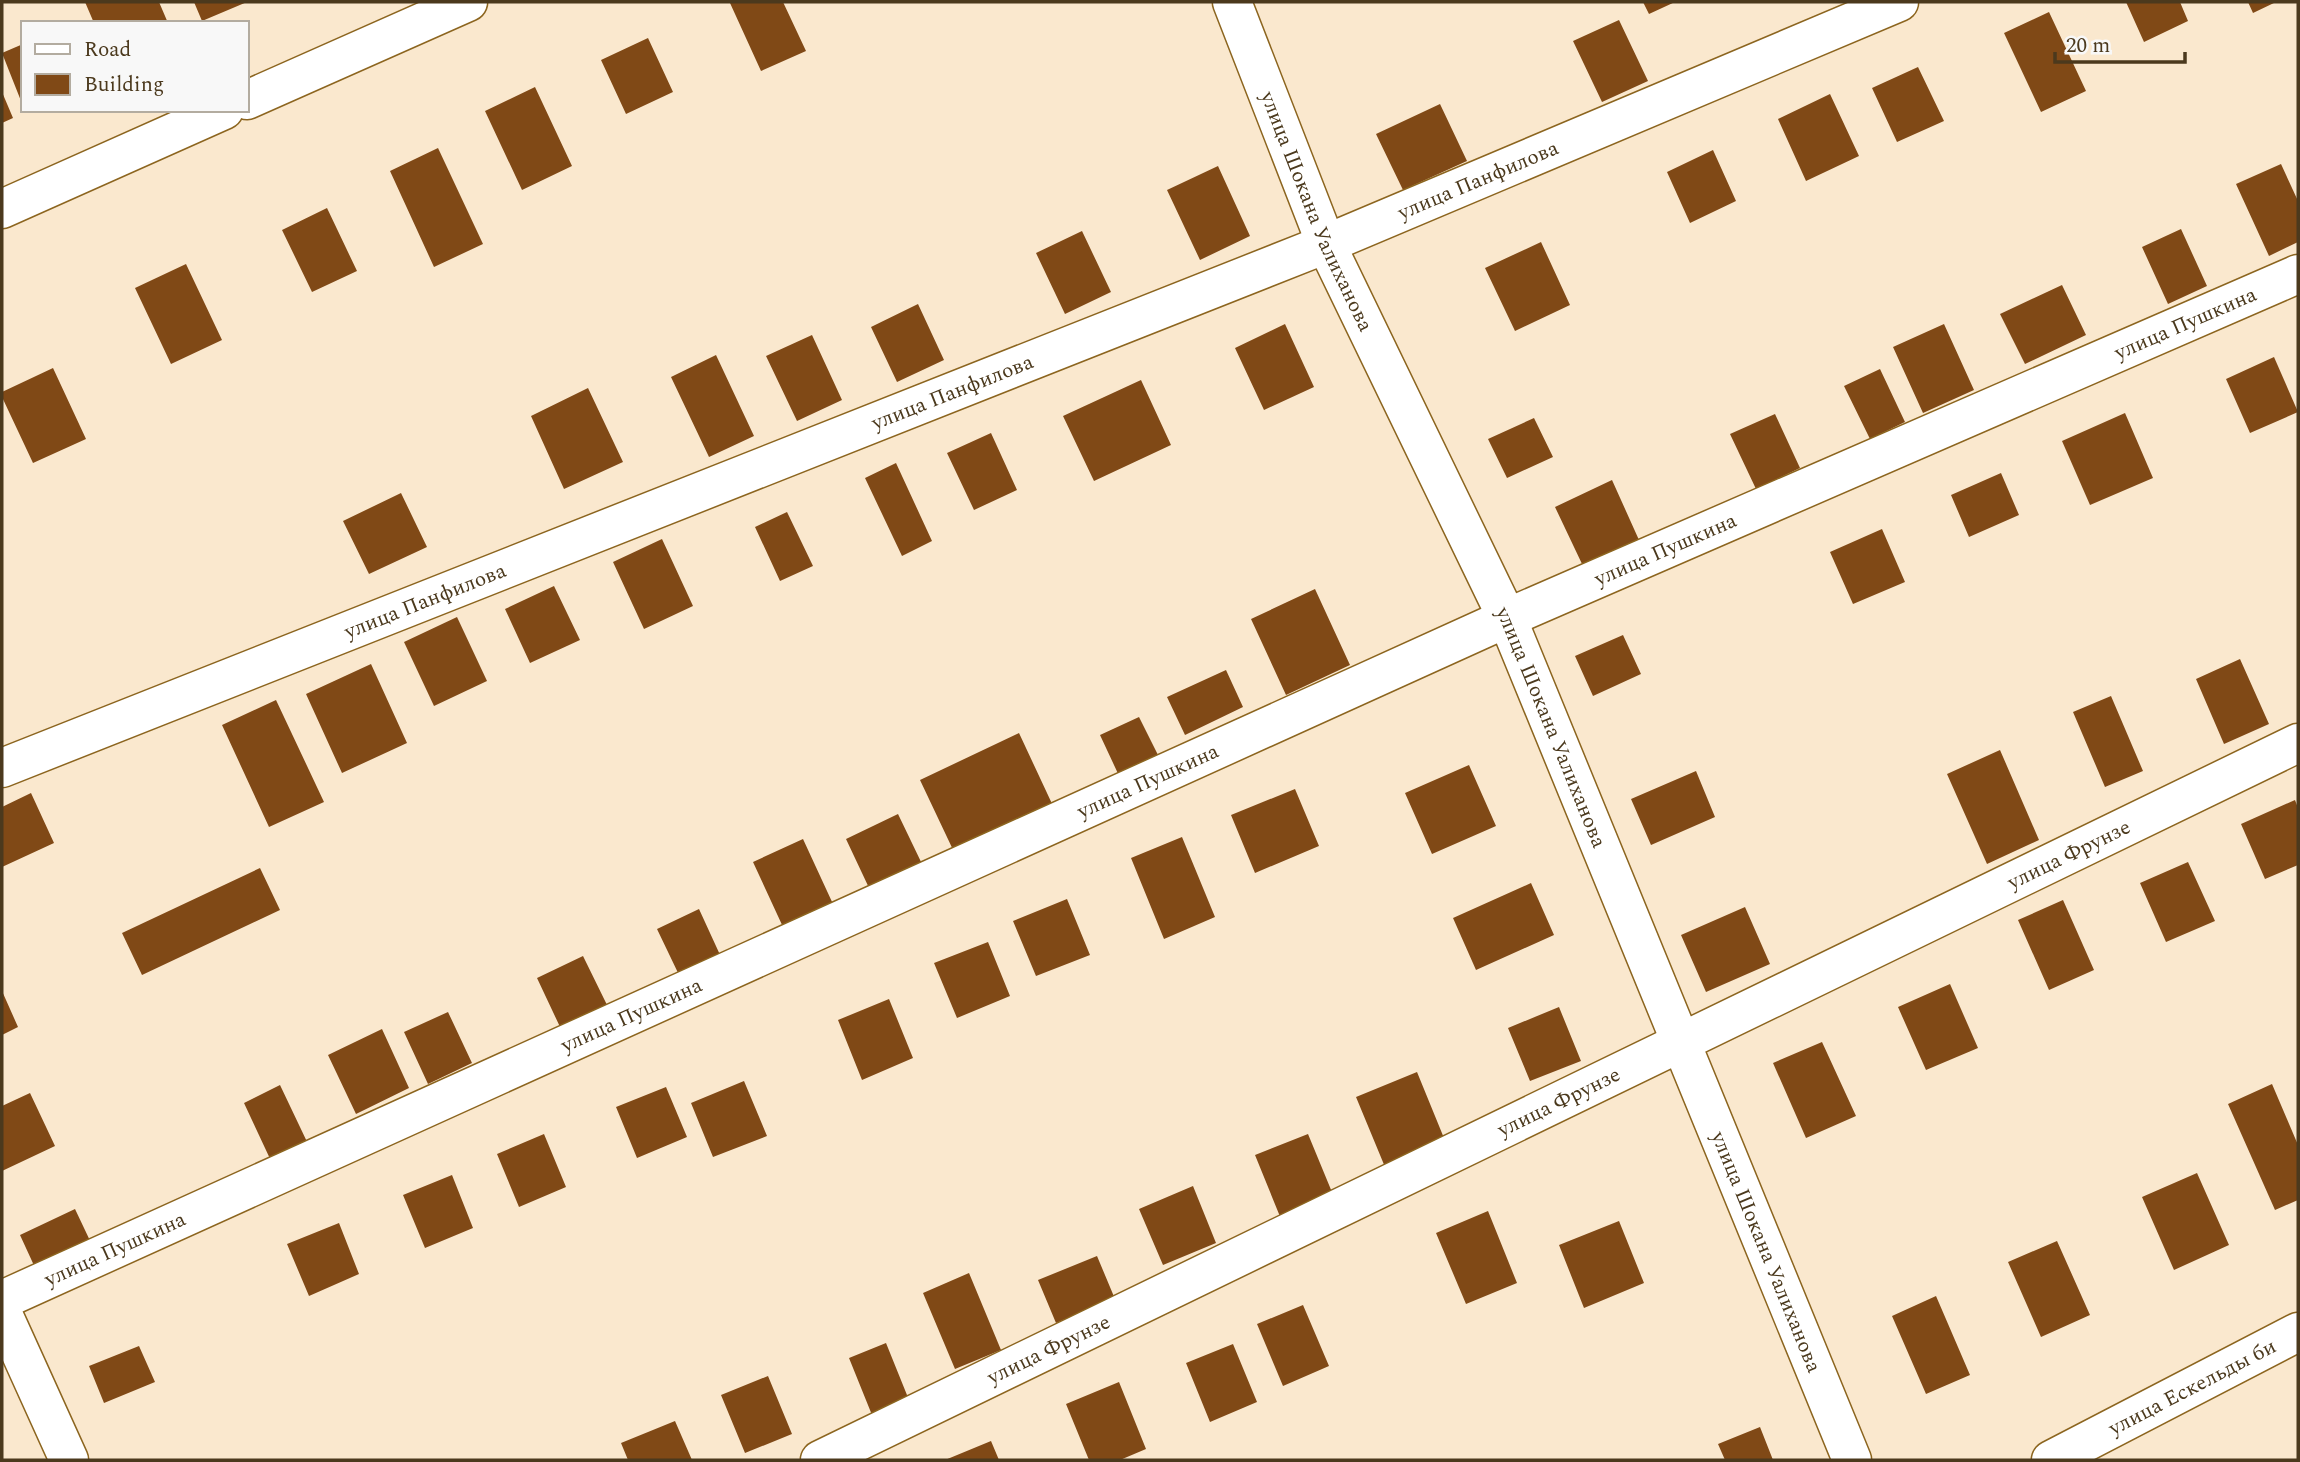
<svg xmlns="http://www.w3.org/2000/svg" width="2300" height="1462" font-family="Spectral,serif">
<rect width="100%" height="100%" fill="#fae8ce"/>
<!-- building -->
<path fill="#804916" d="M85 2H159L168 23H94Z
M194 2H247L202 21Z
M733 2H783L806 51 761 71 730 3Z
M1643 2H1675L1649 14Z
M2126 2H2180L2188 21 2144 42Z
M2248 2H2276L2253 13Z
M2049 12 2086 91 2041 112 2004 33Z
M1619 20 1648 81 1602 102 1573 41Z
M648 38 673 92 626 114 601 60Z
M23 44V106L2 53Z
M1918 67 1944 121 1897 142 1872 88Z
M535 87 572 166 522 190 485 111Z
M2 92 13 118 2 123Z
M1830 94 1859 156 1806 181 1778 119Z
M1440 104 1467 161 1403 190 1376 134Z
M438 148 483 244 434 267 390 171Z
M1713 150 1736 201 1690 223 1667 172Z
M2281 164 2298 201V242L2269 256 2236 184Z
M1218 166 1250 236 1200 260 1167 190Z
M327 208 357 271 312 292 282 230Z
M2181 229 2207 286 2168 304 2142 247Z
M1082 231 1111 292 1065 314 1036 253Z
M1541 242 1570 305 1515 331 1485 268Z
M186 264 222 340 171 364 135 288Z
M2062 285 2086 335 2025 364 2000 314Z
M918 304 944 360 897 382 871 327Z
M1285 324 1314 387 1264 410 1235 348Z
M1944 324 1974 390 1923 413 1893 347Z
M812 335 842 400 797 421 766 356Z
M716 355 754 436 709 457 671 377Z
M2274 357 2298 412 2250 433 2226 379Z
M53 368 86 439 33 463 2 397V392Z
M1880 369 1905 422 1870 439 1844 386Z
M1141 380 1171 445 1094 481 1063 416Z
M588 388 623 462 564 489 531 416Z
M2125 413 2153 478 2090 505 2062 441Z
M1775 414 1800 468 1756 489 1730 434Z
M1534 418 1553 457 1507 478 1488 439Z
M991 433 1017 490 974 510 947 453Z
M896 463 932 541 902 556 865 478Z
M2001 473 2019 515 1969 537 1951 495Z
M1612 480 1639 540 1583 566 1555 507Z
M401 493 427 547 369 574 343 521Z
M787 512 813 566 780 581 755 527Z
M1882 529 1905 582 1853 604 1830 552Z
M662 539 693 606 644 629 613 562Z
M554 586 580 640 530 663 505 609Z
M1315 589 1350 665 1286 695 1251 619Z
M457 617 487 681 434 706 404 642Z
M1623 635 1641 674 1593 696 1575 656Z
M2240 659 2269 724 2224 744 2196 679Z
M371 664 407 743 342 773 306 694Z
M1226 670 1243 707 1185 735 1167 697Z
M2111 696 2143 771 2105 787 2073 712Z
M276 700 324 802 269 827 222 725Z
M1139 717 1161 761 1121 780 1100 735Z
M1019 733 1054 808 955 854 920 780Z
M2000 750 2039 840 1987 864 1947 774Z
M1469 765 1496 826 1432 854 1405 793Z
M1696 771 1715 817 1651 845 1631 799Z
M1295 789 1319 846 1255 873 1231 815Z
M31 793 54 843 2 867V807Z
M2295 800 2298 808V865L2265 879 2241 824Z
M898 814 923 866 870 890 846 839Z
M1182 837 1215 917 1164 939 1131 858Z
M803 839 833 904 783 927 753 862Z
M2188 862 2215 921 2166 942 2140 883Z
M260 868 280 910 142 975 122 933Z
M1531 883 1554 935 1476 970 1453 918Z
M1067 899 1090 955 1036 976 1013 921Z
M2063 900 2094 970 2049 990 2018 920Z
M1745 907 1770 964 1706 992 1681 935Z
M699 909 721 957 680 977 657 929Z
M988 942 1010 996 957 1018 934 963Z
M583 956 608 1007 561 1029 537 978Z
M1950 984 1978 1048 1926 1070 1898 1007Z
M2 991 18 1027 2 1035Z
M889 999 913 1058 862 1080 838 1020Z
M1559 1007 1581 1061 1530 1081 1508 1028Z
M448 1012 472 1063 428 1084 404 1032Z
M382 1029 409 1088 356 1114 328 1055Z
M1822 1042 1856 1116 1806 1138 1773 1063Z
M1417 1072 1446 1143 1385 1167 1356 1097Z
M744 1081 767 1136 713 1157 691 1103Z
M2272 1084 2298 1145V1200L2275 1210 2228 1104Z
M280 1085 309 1146 272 1163 244 1103Z
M666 1087 687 1137 637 1158 616 1107Z
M30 1093 55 1146 2 1171V1106Z
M544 1134 566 1187 519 1207 497 1154Z
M1308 1134 1334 1197 1281 1219 1255 1155Z
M2197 1173 2229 1245 2174 1270 2142 1197Z
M452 1175 473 1228 425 1248 403 1195Z
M1193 1186 1216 1243 1163 1265 1139 1209Z
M75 1209 93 1247 37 1272 20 1235Z
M1488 1211 1517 1283 1466 1304 1436 1233Z
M1619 1221 1644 1283 1584 1308 1559 1245Z
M339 1223 359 1274 309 1296 287 1244Z
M2057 1241 2090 1315 2041 1337 2008 1262Z
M1097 1256 1115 1299 1056 1323 1038 1280Z
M969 1273 1001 1350 955 1369 923 1293Z
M1936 1296 1970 1375 1926 1394 1892 1316Z
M1303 1305 1329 1366 1283 1386 1257 1324Z
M886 1343 909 1400 872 1415 849 1358Z
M1233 1344 1257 1402 1210 1422 1186 1363Z
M139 1346 155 1382 104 1403 89 1366Z
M768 1376 792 1434 745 1453 721 1395Z
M1119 1382 1146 1449 1120 1460H1089L1066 1404Z
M675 1421 692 1460H628L621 1443Z
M1760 1427 1773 1460H1725L1718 1444Z
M991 1441 999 1460H945Z"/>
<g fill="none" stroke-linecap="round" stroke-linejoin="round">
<!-- minor casing -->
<g stroke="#8c651f" stroke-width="41">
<g id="minor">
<path id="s1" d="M1232 2 1326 244 1507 618 1852 1460"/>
<path d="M247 100 468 2"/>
<path d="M2 209 224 110"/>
<path id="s2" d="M2 768 1326 244 1899 2"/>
<path id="s3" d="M2 1300 1507 618 2298 274"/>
<path d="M2 1312 69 1460"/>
<path id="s4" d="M820 1460 2298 743"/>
<path id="s5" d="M2051 1460 2298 1332"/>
</g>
</g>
<!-- minor -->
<use href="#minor" stroke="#fff" stroke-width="38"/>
</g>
<g text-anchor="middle" stroke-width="7" stroke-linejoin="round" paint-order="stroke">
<!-- street labels -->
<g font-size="21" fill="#4b391d" stroke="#f8f8f8">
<text dy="7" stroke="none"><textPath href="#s2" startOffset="1589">улица Панфилова</textPath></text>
<text dy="7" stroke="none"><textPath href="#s1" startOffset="226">улица Шокана Уалиханова</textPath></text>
<text dy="7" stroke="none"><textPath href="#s3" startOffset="2392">улица Пушкина</textPath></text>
<text dy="7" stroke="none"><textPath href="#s2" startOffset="1022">улица Панфилова</textPath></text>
<text dy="7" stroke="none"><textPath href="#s3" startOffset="1825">улица Пушкина</textPath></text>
<text dy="7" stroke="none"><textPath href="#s2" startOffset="455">улица Панфилова</textPath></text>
<text dy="7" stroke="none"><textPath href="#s1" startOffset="793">улица Шокана Уалиханова</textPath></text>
<text dy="7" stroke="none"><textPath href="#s3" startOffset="1258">улица Пушкина</textPath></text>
<text dy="7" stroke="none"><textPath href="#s4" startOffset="1388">улица Фрунзе</textPath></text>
<text dy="7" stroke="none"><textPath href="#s3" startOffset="691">улица Пушкина</textPath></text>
<text dy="7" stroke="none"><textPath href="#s4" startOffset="821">улица Фрунзе</textPath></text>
<text dy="7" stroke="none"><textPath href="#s3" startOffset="124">улица Пушкина</textPath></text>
<text dy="7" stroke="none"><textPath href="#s1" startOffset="1360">улица Шокана Уалиханова</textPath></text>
<text dy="7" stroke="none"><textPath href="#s4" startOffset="254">улица Фрунзе</textPath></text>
<text dy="7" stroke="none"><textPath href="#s5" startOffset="159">улица Ескельды би</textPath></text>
</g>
</g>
<!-- border -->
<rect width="2300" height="1462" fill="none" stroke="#4b391d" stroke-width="7"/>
<!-- legend -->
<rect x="21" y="21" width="228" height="91" fill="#f8f8f8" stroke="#b3aca0" stroke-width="2"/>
<rect x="35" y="44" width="35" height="10" fill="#ffffff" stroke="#b3aca0" stroke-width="2"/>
<text x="84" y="56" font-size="21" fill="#4b391d">Road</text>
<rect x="35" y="74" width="35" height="21" fill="#804916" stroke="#b3aca0" stroke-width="2"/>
<text x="84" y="91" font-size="21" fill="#4b391d">Building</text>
<!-- scale -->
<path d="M2055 52v10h130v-10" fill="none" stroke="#4b391d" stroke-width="3.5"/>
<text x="2066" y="52" font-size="21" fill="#4b391d" stroke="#f8f8f8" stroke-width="5" paint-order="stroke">20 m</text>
</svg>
